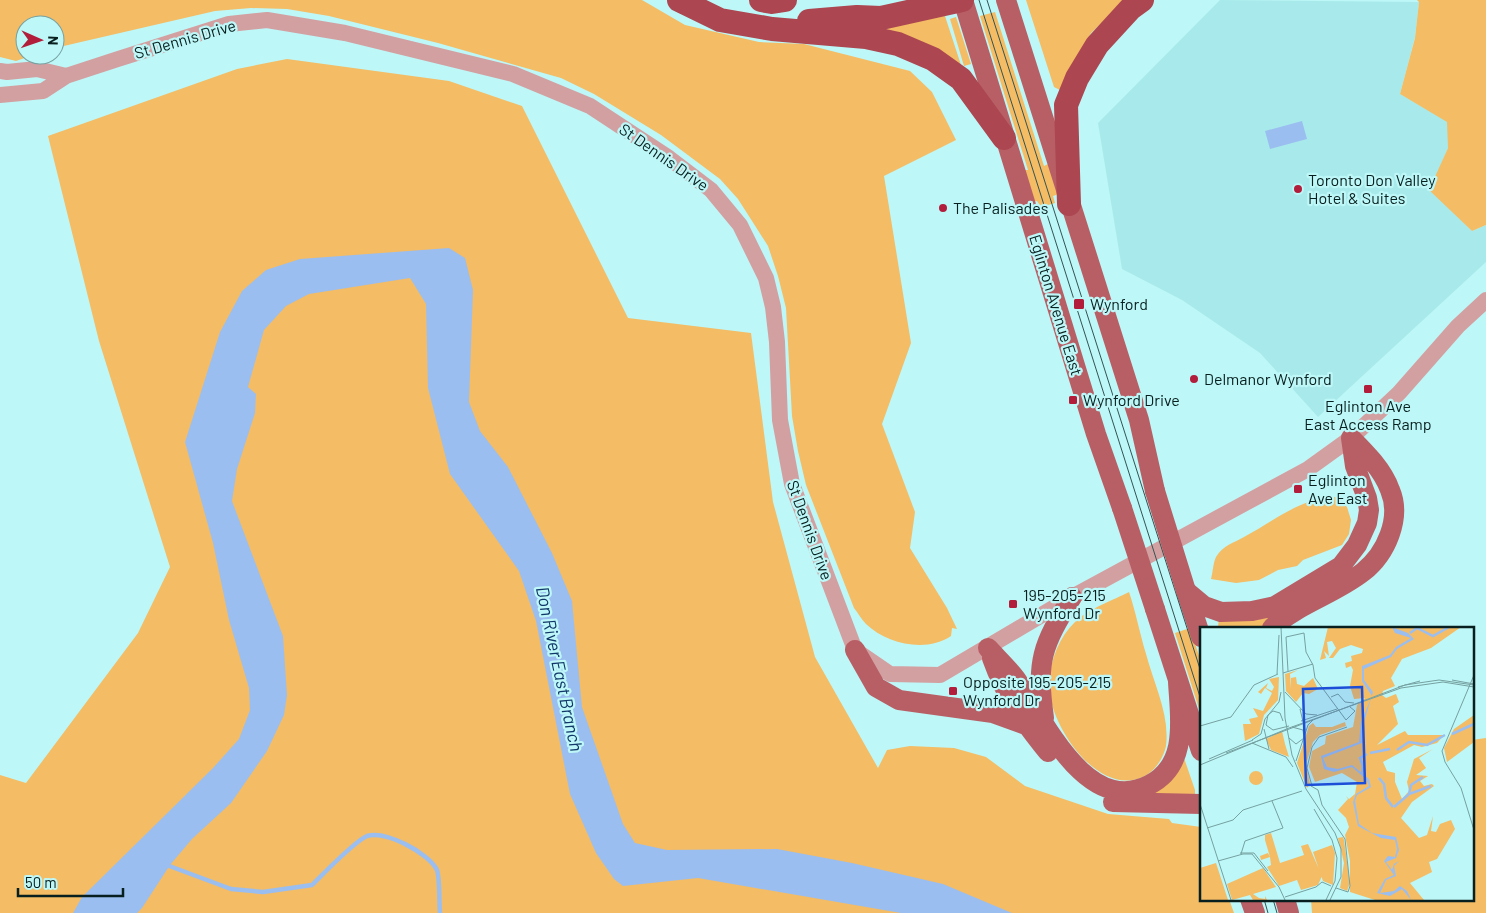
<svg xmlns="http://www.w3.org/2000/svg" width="1486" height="913" font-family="Barlow,sans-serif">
<rect width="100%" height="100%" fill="#bef7f7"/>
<!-- built -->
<path fill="#a8eaeb" d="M1220 0 1419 2 1415 37 1400 94 1448 122V148L1430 190 1472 231 1486 225V262L1318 417 1260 353 1182 300 1122 269 1098 123Z"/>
<!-- green -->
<path fill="#f3bc65" d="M0 0H642L685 25 759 42 804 44 910 71 932 92 956 140 884 176 911 343 882 424 915 512 910 548 947 608 957 629 952 628 951 636C926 653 887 644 866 624 862 620 858 613 854 608L806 485 798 451 792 416 786 308 778 276 768 246 738 199 720 179 661 135 594 94 561 78 438 43 329 16 287 9 251 8 215 11 55 48V25H25V55H33L16 61 0 57Z
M1026 0H1126L1091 33 1060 90 1054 87Z
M1417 0H1486V225L1472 231 1429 190 1448 148 1447 122 1400 94 1415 38 1419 2Z
M943 10 962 68 880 31Z
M995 12 1044 166 1048 164 1059 194 1053 196 1055 203 1041 207 1037 201 1032 202 1025 170H1028L980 16Z
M956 17 971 64 964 66 950 19Z
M287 59 449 81 522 106 628 318 751 333 773 502 815 657 878 768 887 750 910 746 954 748 986 757 1025 786 1108 814 1169 819 1172 823 1201 827V899H1229L1234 913H0V775L26 783 138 633 170 567 99 341 48 136 237 69Z
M1330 496 1338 498 1347 507 1351 520 1349 534 1342 545 1303 560 1297 566 1278 570 1259 580 1236 583 1211 579C1213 572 1213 563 1216 557 1223 545 1234 543 1244 537 1275 520 1294 503 1330 496Z
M1129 592C1136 613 1140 634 1146 654 1154 684 1170 715 1166 746 1164 756 1157 768 1148 774 1101 804 1046 723 1049 681 1051 659 1059 637 1076 621 1088 609 1114 600 1129 592Z
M1273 612 1270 620 1261 628H1218L1219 617Z
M1190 628 1201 662V715L1175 633Z
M1486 738V913H1312L1311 899H1472V740Z
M1184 758 1195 790V798L1144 793Z"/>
<!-- water -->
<path fill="#9bbef0" d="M1302 121 1307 139 1270 149 1265 131Z
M449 248 465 258 473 290 469 402 480 431 508 467 552 553 572 601 582 707 623 824 635 843 667 850 777 849 852 863 943 884 1012 913H901L698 878 623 886 614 879 596 853 570 794 536 621 519 571 450 474 428 388 426 304 410 278 309 294 286 306 264 330 248 387 256 394 255 413 237 469 232 501 283 636 287 695 284 715 267 751 231 803 192 839 170 865 142 908 137 913H73L82 897 213 768 239 739 250 710 249 688 229 620 213 543 185 442 220 332 242 291 266 270 300 259Z"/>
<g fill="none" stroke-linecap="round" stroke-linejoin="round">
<!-- stream -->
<path stroke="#9bbef0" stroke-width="4.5" d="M164 864 231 889 263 892 312 885C322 875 355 841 367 836 385 830 429 853 437 870 440 879 439 903 440 913"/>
<!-- tertiary -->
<path stroke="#d3a0a2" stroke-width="16" d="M0 71 7 72 37 69 66 76
M0 95 43 91 66 76 118 59 229 24 267 20 345 33 513 74 590 106 669 158 711 190 740 225 766 278 773 307 777 342 780 420 792 484 855 650 890 674 940 675 1072 597 1308 469 1351 438 1399 393 1458 326 1486 300"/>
<!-- primary -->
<path stroke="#b85f65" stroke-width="20" d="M963 0 1096 434 1122 508
M1006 0 1139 420 1155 491
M1186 591 1204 606 1221 612 1252 611 1275 606 1341 566 1357 545 1367 523 1369 510 1367 498 1355 466 1351 438
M1186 591 1201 637
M1155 609 1201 751
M1272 628C1298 604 1335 594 1363 572 1386 554 1402 518 1390 490 1383 470 1366 453 1351 438
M988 648C997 658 1008 668 1016 679 1043 718 1086 817 1149 785 1189 765 1180 718 1178 682
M855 650 876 687 899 700 993 713 1026 725
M992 658C1006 697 1022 720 1048 752
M1044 718C1036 660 1042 646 1072 597
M1113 802 1201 804
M1250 899 1255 913
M1285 899 1289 913"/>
<!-- motorway -->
<path stroke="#ac4650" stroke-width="24" d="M679 0 720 20 772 29 866 37 898 44 933 59 961 79 1004 138
M761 0 772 2 785 0
M809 21 857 17 881 18 962 0
M1069 204 1066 105 1077 78 1097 45 1131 8 1142 0"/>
<!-- tram -->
<path stroke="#345353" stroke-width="1" d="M979 0 1201 700
M987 0 1201 672
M1264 899 1268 913
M1273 899 1277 913"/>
<!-- primary-bridge -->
<path stroke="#b85f65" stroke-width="20" d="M1155 491 1186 591
M1122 508 1155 609"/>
</g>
<!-- markers -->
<g fill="#b11d3b" stroke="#bef7f7" stroke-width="2">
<circle cx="1298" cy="189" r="5"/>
<circle cx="943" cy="208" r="5"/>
<rect x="1073" y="298" width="12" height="12" rx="2.5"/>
<circle cx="1194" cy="379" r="5"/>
<rect x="1363" y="384" width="10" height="10" rx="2.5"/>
<rect x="1068" y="395" width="10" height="10" rx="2.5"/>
<rect x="1293" y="484" width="10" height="10" rx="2.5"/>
<rect x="1008" y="599" width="10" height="10" rx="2.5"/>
<rect x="948" y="686" width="10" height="10" rx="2.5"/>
</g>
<g text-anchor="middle" stroke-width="4.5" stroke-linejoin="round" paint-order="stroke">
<!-- street labels -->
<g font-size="16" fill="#081f1f" stroke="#bef7f7">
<text transform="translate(185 39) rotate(-16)" y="6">St Dennis Drive</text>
<text transform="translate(664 157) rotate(35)" y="6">St Dennis Drive</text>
<text transform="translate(1056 305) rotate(73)" y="6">Eglinton Avenue East</text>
<text transform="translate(810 530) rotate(70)" y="6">St Dennis Drive</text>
</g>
<!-- poi labels -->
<g font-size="16" fill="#081f1f" stroke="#bef7f7" text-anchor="start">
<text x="1308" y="186">Toronto Don Valley<tspan x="1308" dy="18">Hotel &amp; Suites</tspan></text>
<text x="953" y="214">The Palisades</text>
<text x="1090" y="310">Wynford</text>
<text x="1204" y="385">Delmanor Wynford</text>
<text x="1083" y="406">Wynford Drive</text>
<text x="1368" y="412" text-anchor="middle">Eglinton Ave<tspan x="1368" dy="18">East Access Ramp</tspan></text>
<text x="1308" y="486">Eglinton<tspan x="1308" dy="18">Ave East</tspan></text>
<text x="1023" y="601">195-205-215<tspan x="1023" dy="18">Wynford Dr</tspan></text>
<text x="963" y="688">Opposite 195-205-215<tspan x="963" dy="18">Wynford Dr</tspan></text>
</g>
<!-- water labels -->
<g font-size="18" font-style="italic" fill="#11376a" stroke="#bef7f7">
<text transform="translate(559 669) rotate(78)" y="6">Don River East Branch</text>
</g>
</g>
<!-- overview -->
<g transform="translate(1200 627)">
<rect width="274" height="274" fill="#bef7f7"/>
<path d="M128 0H261L231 21 202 32 191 51 195 59 183 64 182 68 186 71 196 67 199 75 193 79 198 97 177 118 205 104 208 108H244L237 116 222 120 214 118 183 135 187 144 195 146V155L202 172 209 164 207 155 214 132 233 122 219 131 226 141 216 148 228 149 220 154 224 159 232 157 234 159 212 175 201 191 219 211 227 208 233 189 231 204 236 205 240 197 251 193 255 202 237 232 229 235 232 245 210 256 224 273H175L150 265V234L145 208 149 200 146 191 138 183 148 172 146 169 149 172 155 167 157 155 142 146 115 155 109 140 112 124 125 117 126 109 153 100 157 78 165 71 154 72 150 59 153 43 151 39 146 41 145 36 152 34 151 29 162 26 163 22 151 18 140 22 133 31H129L136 21 132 14 127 15 129 29 124 24 126 31 120 33ZM98 43 90 47 91 62V51L96 50 97 57 104 59 113 51 118 62 109 67 103 66 96 75 86 64 85 47ZM79 50 78 73 64 88 59 107 45 114 43 97H51L49 92 58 90 53 81 63 84 72 66 65 61 61 67 58 65 68 56 66 61 72 64 74 60 69 52ZM274 88V115L247 135 244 121 254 102ZM145 95 146 99 120 108 113 115 106 137 110 157 107 161 97 136 109 99 113 96 116 100H132ZM82 104 85 117 89 130 71 123 66 112ZM49 151a7 7 0 1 1 14 0a7 7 0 1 1-14 0ZM71 206 80 236 104 228 101 219 108 217 122 249 118 258 101 263 97 253 79 259 67 240 71 238 70 230 61 233 60 229 68 226 70 230 65 213V208ZM143 210 144 213 150 256 147 264 140 261 144 236 138 211ZM132 218 135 226 133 258 123 254 113 225ZM16 236 28 273H0V241ZM63 241 76 260 53 267 59 271 65 272V269L67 273H53L50 268 32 273 27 257Z" fill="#f3bc65"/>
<path d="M192 0 208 6 214 12 197 22 191 30 164 42V53L173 65 163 98 162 116 123 131 127 140 138 142 152 138 169 152 171 160 157 168 155 174 159 197 172 206 196 210 199 223 196 231 186 235 192 243 194 237 199 234 194 239 196 249 186 253 180 266 194 264 200 259 207 264 211 273 202 262 190 269 177 266 185 252 194 248 184 234 188 229 195 230 197 222 195 213 181 211 158 199 153 175 156 167 169 159 166 152 152 140 134 145 124 142 121 129 159 115 161 95 172 69 162 54V39L190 28 196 20 211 11 195 6Z" fill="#9bbef0"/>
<path fill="none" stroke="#9bbef0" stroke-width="2.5" d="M210 6 217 1 233 9 249 0M252 107 274 97M197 123 209 115 227 118 245 108M170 126 190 122M162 147 163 139 160 131 167 127M179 151 184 157 186 171 193 180M209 167 211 158 223 150M194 180 209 167 231 159"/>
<path fill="none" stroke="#75a1a1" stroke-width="1" d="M81 0 85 91 92 128 106 162 135 206 141 222V250L130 273M104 6 106 25 113 38 115 51 146 93M88 44 86 10 104 6M83 46 113 37M77 47 79 8M274 48 242 124 245 135 261 161 274 203M252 53 274 57M198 60 220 54M85 65 106 87 117 88M131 70 138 67 145 75 154 76M100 82 105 103M146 93 155 84 150 80M83 94 80 86 73 84 68 88 66 98 73 103 89 99M101 94 137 82M0 99 31 90 54 58 78 47M64 102 69 122M89 111 96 117 104 111 103 103 92 100M52 113 61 107 65 92 79 75 81 65M52 116 86 130 93 140M26 126 205 58 239 53 274 58M9 132 53 113M96 134 108 98 113 93M0 138 89 101 201 61 243 55 274 60M111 159 118 163 122 178 145 212 150 259 148 265 136 261M112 159 107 141 112 120 119 110 147 100M0 177 31 273M114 182 132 213 137 231 135 254 126 273M7 201 33 193 43 183 102 164M40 226H54L68 244M41 227 45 214 83 201 72 174M18 234 43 227H52L79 260 85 273M85 270 116 260 122 255 131 259"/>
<path fill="#1d4ed8" fill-opacity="0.15" stroke="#1d4ed8" stroke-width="2.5" d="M162 60 165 156 106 158 103 62Z"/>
<rect width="274" height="274" fill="none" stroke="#081f1f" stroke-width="2.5"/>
</g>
<!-- north arrow -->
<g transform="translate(40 40) rotate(92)"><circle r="24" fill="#bef7f7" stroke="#75a1a1"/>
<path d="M0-4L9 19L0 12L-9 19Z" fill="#b11d3b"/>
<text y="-8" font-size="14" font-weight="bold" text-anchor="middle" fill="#081f1f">N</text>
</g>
<!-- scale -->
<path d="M18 888v8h105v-8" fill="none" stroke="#081f1f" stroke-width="2.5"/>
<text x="25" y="888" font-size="15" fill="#081f1f" stroke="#bef7f7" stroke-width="4" paint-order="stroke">50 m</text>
</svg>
